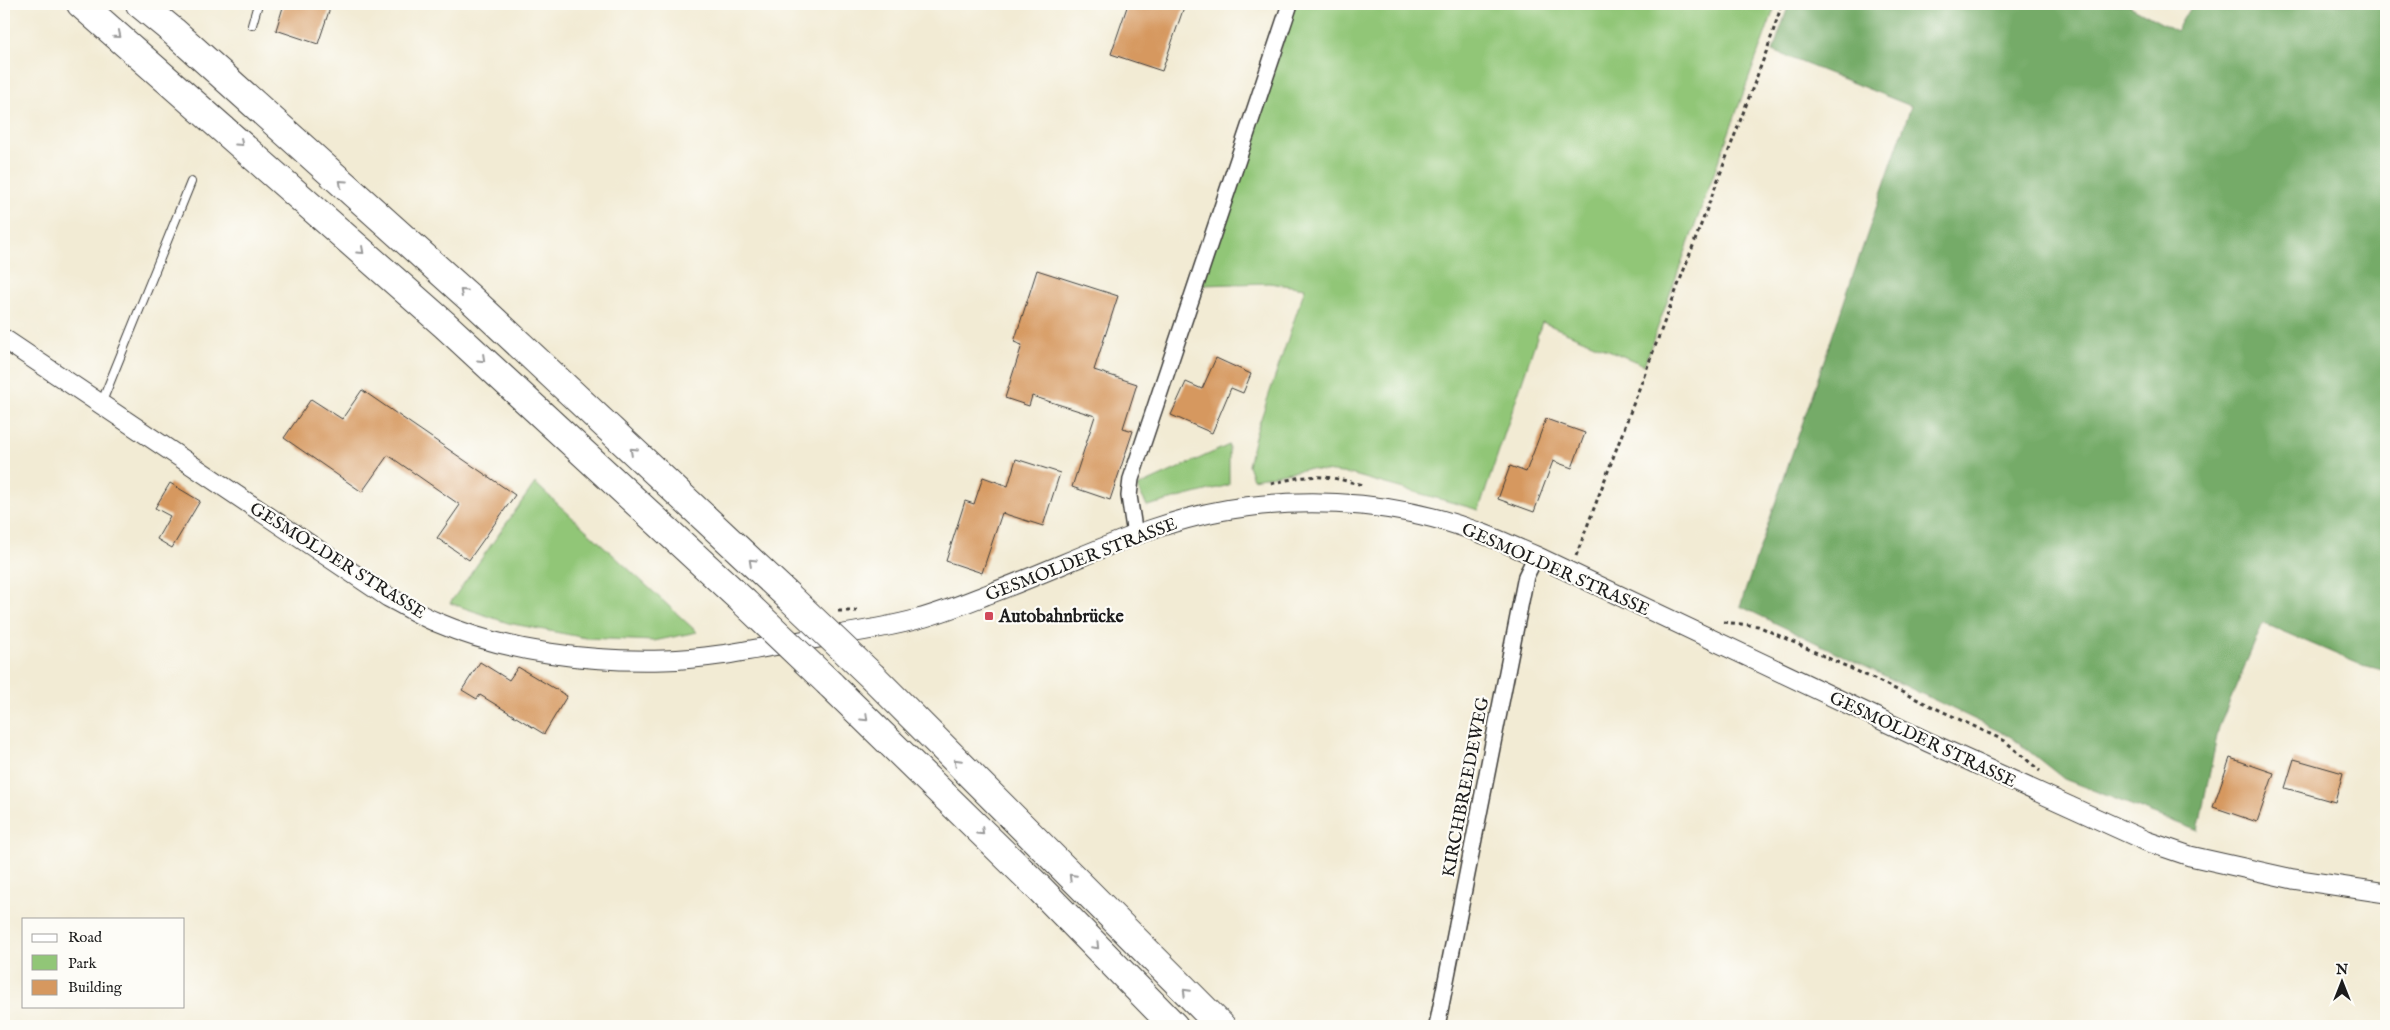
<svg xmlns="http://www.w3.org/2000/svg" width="2390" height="1030" font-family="'IM FELL English',serif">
<rect width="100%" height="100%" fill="#fdfcf7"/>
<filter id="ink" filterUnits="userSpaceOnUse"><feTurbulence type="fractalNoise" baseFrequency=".02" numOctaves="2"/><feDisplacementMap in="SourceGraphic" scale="10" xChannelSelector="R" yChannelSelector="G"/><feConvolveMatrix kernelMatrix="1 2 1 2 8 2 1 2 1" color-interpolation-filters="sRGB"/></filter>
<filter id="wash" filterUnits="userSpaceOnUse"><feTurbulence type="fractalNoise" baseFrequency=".0096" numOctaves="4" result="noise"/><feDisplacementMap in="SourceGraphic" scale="20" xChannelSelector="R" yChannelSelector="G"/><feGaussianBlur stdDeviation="1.12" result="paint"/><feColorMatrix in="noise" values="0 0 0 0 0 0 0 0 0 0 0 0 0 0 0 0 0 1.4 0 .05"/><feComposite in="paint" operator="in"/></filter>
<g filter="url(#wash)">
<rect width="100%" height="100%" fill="#f2ebd4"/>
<!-- green -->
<path fill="#91c677" stroke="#56714a" d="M1295 4H1776L1644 365 1542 322 1479 510 1350 474 1307 469 1253 479 1248 465 1256 433 1305 288 1269 283 1202 285Z
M1229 445V485L1147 506 1137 487Z
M535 483 697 632 654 641 586 638 508 623 450 603Z"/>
<!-- forest -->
<path fill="#74ab68" stroke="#486442" d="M1789 4H2126L2176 31 2192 4H2386V671L2359 664 2263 623 2219 727 2198 831 2064 779 2011 737 1740 606 1911 106 1773 51Z"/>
<g id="blocks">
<!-- building -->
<path fill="#d6985f" d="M284 4H315L330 8 318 44 276 30Z
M1128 4H1185L1162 71 1111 54Z
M1037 270 1118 296 1094 370 1137 384 1123 428 1133 431 1110 500 1072 487 1095 416 1032 396 1029 406 1005 398 1022 345 1014 342Z
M1216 358 1251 374 1243 393 1231 388 1212 433 1171 415 1186 382 1202 389Z
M362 390 515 495 469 560 437 538 460 505 388 455 362 492 284 438 311 399 342 419Z
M1546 419 1585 433 1572 468 1553 461 1534 512 1498 499 1510 466 1526 472Z
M1016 459 1060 473 1043 526 1002 513 982 573 946 561 965 501 974 504 983 477 1008 486Z
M170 483 200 501 172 548 157 539 170 516 155 508Z
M480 662 509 680 518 667 567 696 544 734 480 695 477 699 462 690Z
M2230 758 2274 773 2257 822 2213 807Z
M2294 759 2343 773 2335 802 2285 788Z"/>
</g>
</g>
<g filter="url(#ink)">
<use href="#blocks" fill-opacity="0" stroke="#3c3b38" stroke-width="1"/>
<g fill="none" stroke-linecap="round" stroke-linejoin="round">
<!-- service casing -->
<g stroke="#3c3b38" stroke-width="10">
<path id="service" d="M252 25 258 4
M101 404 191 182"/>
</g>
<!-- minor casing -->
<g stroke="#3c3b38" stroke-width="18">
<path id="minor" d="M1135 535 1129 496 1131 479 1290 4
M1437 1026 1526 576 1536 556"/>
</g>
<!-- tertiary casing -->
<g stroke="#3c3b38" stroke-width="21">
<path id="tertiary" d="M4 339 388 597C404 605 419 615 436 622 506 652 589 662 664 660 712 659 760 648 806 640 843 634 882 629 918 619 941 613 963 604 986 595 1071 564 1154 518 1245 507 1322 497 1402 504 1475 531 1496 538 1516 548 1536 556L1928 742 2146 841 2190 856 2293 879 2386 893"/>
</g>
<!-- motorway casing -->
<g stroke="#3c3b38" stroke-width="30">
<path id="motorway" d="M81 4 445 325 743 601
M140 4 173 31 471 299 787 595
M874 678 1221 1026
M830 684 1041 890 1174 1026"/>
</g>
<!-- path -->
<path stroke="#3c3b38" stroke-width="3" stroke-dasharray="4 4" stroke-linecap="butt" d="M1271 484C1311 473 1324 475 1363 485
M1576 556 1768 47 1782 4
M838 611H857
M1723 622 1758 626 1874 679 2005 741 2040 771"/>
<!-- service -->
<use href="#service" stroke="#fff" stroke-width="8"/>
<!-- minor -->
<use href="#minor" stroke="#fff" stroke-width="15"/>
<!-- tertiary -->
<use href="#tertiary" stroke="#fff" stroke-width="19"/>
<!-- motorway -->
<use href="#motorway" stroke="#fff" stroke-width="28"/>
<!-- motorway-bridge casing -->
<g stroke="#3c3b38" stroke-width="30" stroke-linecap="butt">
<path id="motorway-bridge" d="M787 595 874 678
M743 601 830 684"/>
</g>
<!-- motorway-bridge -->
<use href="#motorway-bridge" stroke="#fff" stroke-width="28"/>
</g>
<!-- one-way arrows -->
<defs><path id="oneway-chevron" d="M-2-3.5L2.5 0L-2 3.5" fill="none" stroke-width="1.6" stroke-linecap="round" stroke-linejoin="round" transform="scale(1.25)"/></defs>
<g stroke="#999">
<use href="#oneway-chevron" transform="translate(118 35) rotate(40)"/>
<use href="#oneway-chevron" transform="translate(240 143) rotate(42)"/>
<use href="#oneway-chevron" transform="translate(342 183) rotate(-138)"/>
<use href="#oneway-chevron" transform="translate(361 251) rotate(42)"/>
<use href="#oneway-chevron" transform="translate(463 292) rotate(-138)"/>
<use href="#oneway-chevron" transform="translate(482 359) rotate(43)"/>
<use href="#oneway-chevron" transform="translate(633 451) rotate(-137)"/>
<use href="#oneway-chevron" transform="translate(752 562) rotate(-137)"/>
<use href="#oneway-chevron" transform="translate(865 718) rotate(44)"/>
<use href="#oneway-chevron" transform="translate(957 762) rotate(-135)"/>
<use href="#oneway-chevron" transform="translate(981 832) rotate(44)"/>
<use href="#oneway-chevron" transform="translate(1072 877) rotate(-135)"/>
<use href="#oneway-chevron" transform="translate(1096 946) rotate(46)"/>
<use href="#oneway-chevron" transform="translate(1186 992) rotate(-135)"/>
</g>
</g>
<!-- markers -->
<rect fill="#d1495b" stroke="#fdfcf7" stroke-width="2" x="984" y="611" width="10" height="10" rx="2.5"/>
<g text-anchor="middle" stroke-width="4.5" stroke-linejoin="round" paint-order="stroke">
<!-- street labels -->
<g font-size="18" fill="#1c1c1c" stroke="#fdfcf7">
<text transform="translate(1081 559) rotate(-21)" y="6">GESMOLDER STRASSE</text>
<text transform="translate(338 560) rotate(32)" y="6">GESMOLDER STRASSE</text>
<text transform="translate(1556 569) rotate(24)" y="6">GESMOLDER STRASSE</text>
<text transform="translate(1923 739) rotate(25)" y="6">GESMOLDER STRASSE</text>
<text transform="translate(1465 787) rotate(-79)" y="6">KIRCHBREEDEWEG</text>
</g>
<!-- poi labels -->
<g font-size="18" font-weight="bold" fill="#1c1c1c" stroke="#fdfcf7" text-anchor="start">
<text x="999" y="622">Autobahnbrücke</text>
</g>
</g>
<!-- margin -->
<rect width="2390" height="1030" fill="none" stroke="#fdfcf7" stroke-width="20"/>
<!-- legend -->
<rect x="22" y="918" width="162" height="90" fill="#fdfcf7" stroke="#a3a29f"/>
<rect x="32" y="934" width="25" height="8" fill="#ffffff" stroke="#a3a29f"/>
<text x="68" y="942" font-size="15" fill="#1c1c1c">Road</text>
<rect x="32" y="955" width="25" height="15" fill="#91c677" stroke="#a3a29f"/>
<text x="68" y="968" font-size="15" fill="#1c1c1c">Park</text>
<rect x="32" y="980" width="25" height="15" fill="#d6985f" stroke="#a3a29f"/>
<text x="68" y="992" font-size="15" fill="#1c1c1c">Building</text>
<!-- north arrow -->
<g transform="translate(2342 982)" stroke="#fdfcf7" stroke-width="4" paint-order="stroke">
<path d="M0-4L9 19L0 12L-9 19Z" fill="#1c1c1c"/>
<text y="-8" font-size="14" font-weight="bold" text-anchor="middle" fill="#1c1c1c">N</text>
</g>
</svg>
